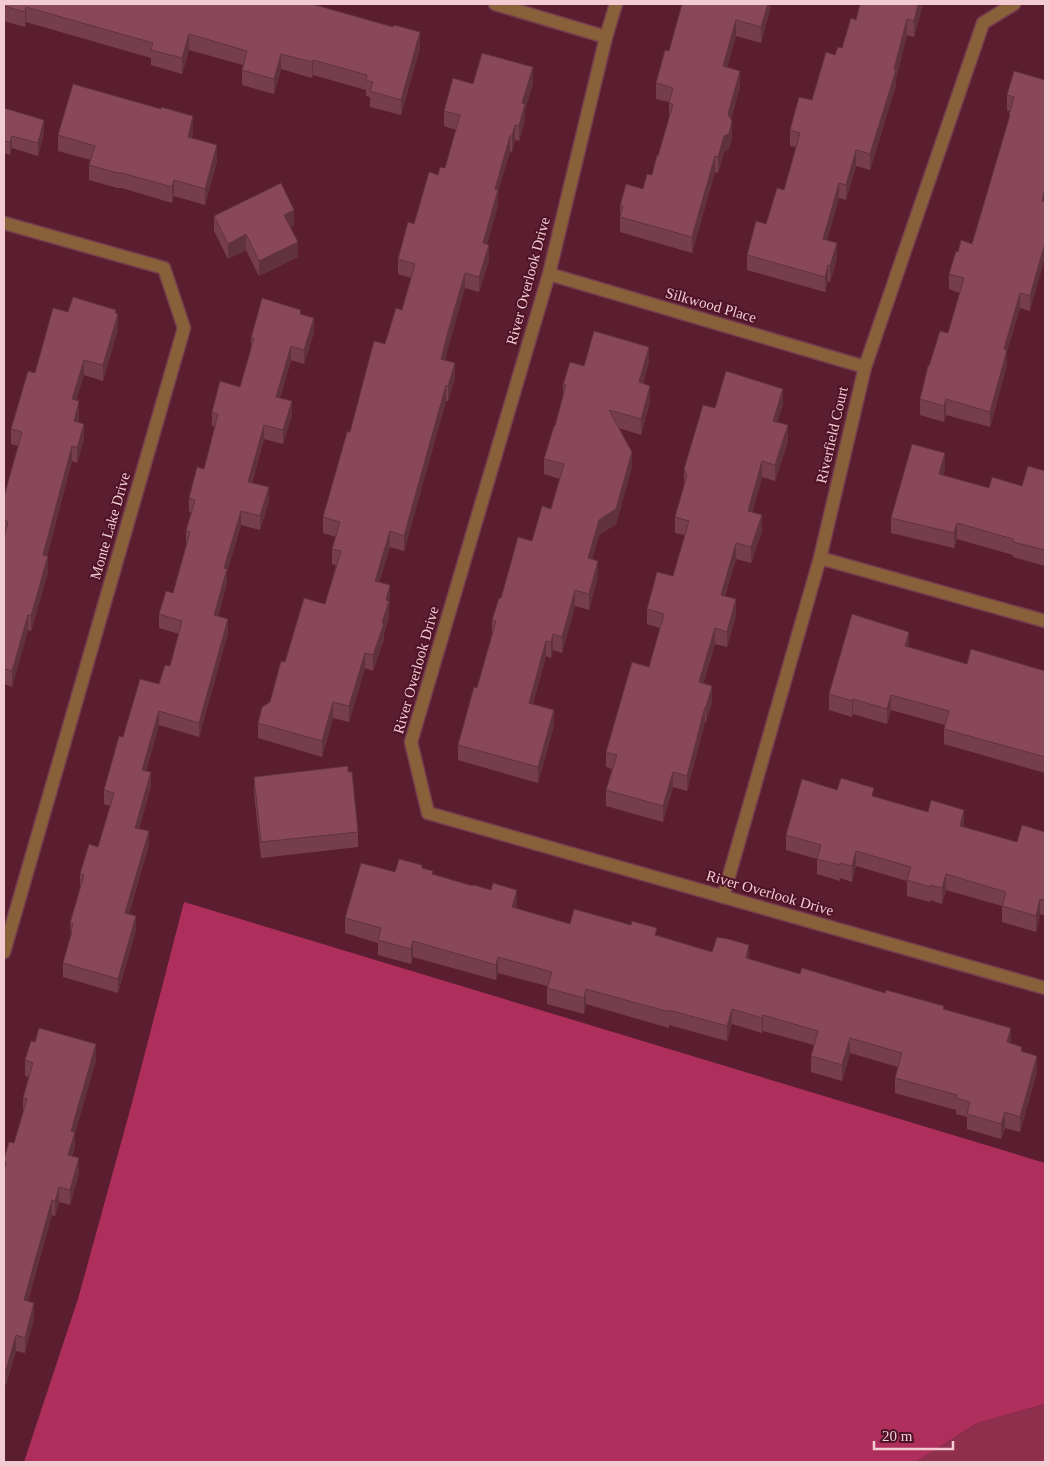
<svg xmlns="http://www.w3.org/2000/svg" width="1049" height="1466" font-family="Georgia,serif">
<rect width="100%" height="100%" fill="#5b1e31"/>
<!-- green -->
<path fill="#8d2f4d" d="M1045 1404V1462H916L977 1423Z"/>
<!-- forest -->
<path fill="#af2f5c" d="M184 902 1045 1163V1404L977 1423 916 1462H24L78 1299 132 1103Z"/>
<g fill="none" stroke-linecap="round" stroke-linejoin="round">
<!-- minor casing -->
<g stroke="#763d4e" stroke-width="15">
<path id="minor" d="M495 4 606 37
M616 4 606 37 549 274 411 742 428 813 1045 988
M4 223 164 268 184 328 4 952
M549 274 865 367
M820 558 1045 621
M723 897 820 558 865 367 983 23 1014 4"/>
</g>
<!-- minor -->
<use href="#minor" stroke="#88603a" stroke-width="12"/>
</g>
<!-- wall -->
<path fill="#763e4d" d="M4 4 420 48 401 115 370 107V97L366 96V90L313 75 312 78 281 69 274 94 242 85V70L243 65 189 50 182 74 151 65V58L26 22 25 27 4 21Z
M770 4V10L761 43 736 36 727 67 740 87 731 119 732 137 729 149 724 152 718 173 715 172 692 253 620 232V206L643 189 652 175 658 156 669 119V102L656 99V83L669 51Z
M860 4H923L914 37 907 35 896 79V85L870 170 856 166 846 200 839 198 827 240 837 258 830 282 828 281 825 292 747 270V255L766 224 784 190 796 147 790 146V130L812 100 835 55 842 48 856 20Z
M1045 80 1030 311 1020 308 1007 351V365L990 427 946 415 944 422 920 415V399L929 366 948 333 960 293 949 289V274L958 252 972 244 1009 119 1010 111H1007V95Z
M533 83 525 110V119L519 141 515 140 512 152 510 151 498 191V205L487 244 489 260 479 292 465 288 450 339 445 360 455 378 448 401H446L404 551 390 547 379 582 390 601 389 607V617L384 634V639L373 671 365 668 349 722 333 718 322 757 258 738V723L270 702 285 662 325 604 336 565 332 564V549L336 537 323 533V517L350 432 385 344 402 310 411 278 398 274V259L438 175 445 168 456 130 444 126V111L473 84Z
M4 108 44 132 38 156 12 148 10 155 4 153Z
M193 131 192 138 217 161 205 205 174 196 172 203 122 188H117L89 180V165L91 160 58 151V135Z
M214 216 294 225 291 227 298 257 259 276 246 250 228 259 214 231Z
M68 312 116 313 118 329 103 381 84 375 76 400 79 416 78 422 84 439 77 463 72 461 47 556 48 572 31 631 28 630 12 687 4 684V497L18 446 11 444V429L35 373Z
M301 314 314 332 304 364 291 360 280 398 292 415 283 444 264 439 252 483 269 501 260 530 241 525 227 572V583L218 616 228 633 199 737 159 725 146 771 151 786 139 829 149 845 129 914 136 930 118 993 63 977V963L71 937 70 923 80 888V874L98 847 110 806 104 804V790L123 737 159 684 170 666 179 634 159 628V614L173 593 186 545V531L192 513 189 512V498L204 469 215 427 212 426V412L240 387 251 349V338Z
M649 362 643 384 650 401 641 435 619 428 632 467 616 524 599 535 592 559 598 576 589 610 575 606 562 653 553 650 551 658 546 656 533 704 554 725 538 783 458 760V745L477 688 492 634V620L501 598 532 541 551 509 560 479 544 474V459L555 426 563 394V385L584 366Z
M783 404 777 422 788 441 775 481 762 477 752 513 762 531 751 563 736 559 725 596 736 615 727 647 715 644 703 684 712 702 706 722H705L687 791 673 787 663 822 606 806V790L612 769 606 767V752L649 667 660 628 647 624V609L673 576 685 535 675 533V517L684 485V469L715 408Z
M945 469 943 475 989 488 1022 486 1045 471V566L1013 557V555L957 539 954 548 891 533V518Z
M909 647 967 664 1045 671V773L944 744V729L945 725 891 710 887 724 853 714 852 717 829 710V694Z
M254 777 358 832V847L261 858 254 793Z
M837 790 874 796 964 825V827L1017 842 1045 832V916L1040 914 1036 932 1002 922V906L946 890 942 904 930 900V902L907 896V881L856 866 852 882 840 878V881L817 874V859L786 850V835Z
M422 868 433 875 517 906 516 908 570 924 657 935 712 952 749 959 800 974 885 993 944 1009 1011 1043 1022 1051 1037 1071 1020 1132 1005 1128 1001 1139 967 1129V1117L956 1114V1110L895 1093V1078L898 1067 850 1053 842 1081 811 1072V1056L814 1045 763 1031 762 1033 732 1024 727 1041 669 1025V1028L586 1004 584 1014 547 1004V986L498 973 496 980 413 957 411 964 378 955V943L345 933V918L395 872Z
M25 1060H96L75 1133V1147L72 1156 79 1173 70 1205 59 1202 55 1216 52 1215 28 1301 34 1318 25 1353 16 1351 6 1385 4 1384V1159L14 1143 23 1112V1098L29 1077 25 1076Z"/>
<!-- shaded-wall -->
<path fill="#60323e" d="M768 4H770V10L761 43V27Z
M918 4H923L914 37V21Z
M26 7V22L25 27V12Z
M907 19V35L896 79V85L870 170V154L894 69Z
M736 20V36L723 82V66Z
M420 32V48L401 115V100Z
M189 34V50L182 74V58Z
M281 54V69L274 94V79Z
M313 60V75L312 78V62Z
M533 67V83L525 110V119L519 141V126L522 103Z
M740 71V87L728 130V114Z
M193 116V131L188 152V137Z
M44 120V132L38 156V143Z
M732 121V137L729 149 724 152 718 173V157L724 136Z
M515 125V140L512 152V136Z
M12 136V148L10 155V142Z
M510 136V151L498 191V205L483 259V243L495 189Z
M217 145V161L205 205V189Z
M856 150V166L846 200V185Z
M715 156V172L692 253V237Z
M174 180V196L172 203V187Z
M839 183V198L823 255V239Z
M1045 188V203L1042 201Z
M294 210V225L284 230V215Z
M246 234V250L228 259V244Z
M298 242V257L259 276V261Z
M837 243V258L830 282V266Z
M1045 243V258L1030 311V296Z
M489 245V260L479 292V277Z
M828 265V281L825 292V277Z
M465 273V288L441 374V359Z
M1020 293V308L1007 351V365L990 427V412L1004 349Z
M116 310V319L118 314V329L103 381V365Z
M314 318V332L304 364V350Z
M291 346V360L276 411V397Z
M649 347V362L639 398V382Z
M84 360V375L72 414V399Z
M455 363V378L448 401V386Z
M446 385V401L404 551V536Z
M650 386V401L641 435V419Z
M783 389V404L773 436V421Z
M946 399V415L944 422V406Z
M79 401V416L74 436V421Z
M292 401V415L283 444V430Z
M84 424V439L77 463V448Z
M264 425V439L248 496V482Z
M788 425V441L775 481V465Z
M72 446V461L43 570V555Z
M632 452V467L616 524 599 535 588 574V558L599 520Z
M945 453V469L939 489V474Z
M762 461V477L748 527V511Z
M269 487V501L260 530V516Z
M241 511V525L227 572V583L214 629V615L224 568Z
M762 515V531L751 563V547Z
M957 523V539L954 548V533Z
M390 531V547L375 597V581Z
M736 543V559L721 611V595Z
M48 556V572L31 631V616Z
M598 561V576L589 610V594Z
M390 585V601L389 607V617L384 634V639L373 671V655L382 623 386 600Z
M575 590V606L562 653V637Z
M736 599V615L727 647V632Z
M28 615V630L12 687V671Z
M228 619V633L199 737V723Z
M715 628V644L699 698V682Z
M909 632V648L905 646Z
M553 634V650L551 658V642Z
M546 641V656L529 718V703Z
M365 653V668L349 722V706Z
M712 686V702L706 722V707Z
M891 695V710L887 724V709Z
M853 699V714L852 717V701Z
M333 702V718L322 757V741Z
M705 707V722L687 791V776Z
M554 710V725L538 783V767Z
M159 711V725L142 784V770Z
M151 772V786L135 842V828Z
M673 772V787L663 822V806Z
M964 810V825L960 841V826Z
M149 831V845L125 927V913Z
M856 851V866L852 882V866Z
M946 874V890L942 904V888Z
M517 890V906L512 923V907Z
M1040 899V914L1036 932V916Z
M136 916V930L118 993V979Z
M413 941V957L411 964V949Z
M749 945V961L746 958Z
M498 957V973L496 980V965Z
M586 989V1004L584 1014V998Z
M732 1009V1024L727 1041V1026Z
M763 1015V1031L762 1033V1018Z
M1011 1028V1044L1007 1042Z
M850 1038V1053L842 1081V1065Z
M96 1044V1060L75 1133V1147L68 1170V1155L71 1131Z
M1037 1056V1071L1020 1132V1117Z
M1005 1112V1128L1001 1139V1124Z
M79 1158V1173L70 1205V1190Z
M59 1187V1202L55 1216V1201Z
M52 1200V1215L24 1315V1300Z
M34 1303V1318L25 1353V1338Z
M16 1335V1351L6 1385V1370Z"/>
<!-- building -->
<path fill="#894859" stroke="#60323e" d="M4 4H312L393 27 394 25 420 32 401 100 370 91 373 82 366 80 367 75 313 60 312 62 281 54 274 79 242 70 247 51 189 34 182 58 151 50 153 43 26 7 25 12 4 6Z
M682 4H768L761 27 736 20 723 66 740 71 728 114 732 121 729 134 724 136 718 157 715 156 692 237 620 217 623 206H620L626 184 643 189 647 174 652 175 657 155 658 156 673 104 669 103 673 88 656 83 665 50 669 51Z
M860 4H918L914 21 907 19 894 69 896 70 870 154 856 150 846 185 839 183 823 239 837 243 830 266 828 265 825 277 747 255 756 221 766 224 777 188 784 190 800 133 790 130 799 97 812 100 826 52 835 55 838 47 842 48 851 18 856 20Z
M482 53 533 67 522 103 525 104 519 126 515 125 512 136H510L495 189 498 190 483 243 489 245 479 277 465 273 450 324 441 359 455 363 448 386 446 385 404 536 390 531 375 581 390 585 386 600 389 601 382 623H384L373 655 365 653 349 706 333 702 322 741 258 723 262 707 270 702 281 661 285 662 304 598 325 604 341 551 332 549 340 522 323 517 347 432H350L374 341 385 344 396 308 402 310 415 264 398 259 408 222 414 224 429 172 438 175 440 167 445 168 460 115 444 111 453 78 473 84Z
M1014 71 1045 80V188L1042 201 1045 202V243L1030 296 1020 293 1004 349 1007 350 990 412 946 399 944 406 920 399 928 366H929L940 331 948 333 964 278 949 274 956 251 958 252 961 240 972 244 1010 115H1009L1014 97 1007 95Z
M73 84 161 109V107L193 116 188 137 217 145 205 189 174 180 172 187 122 173H117L89 165 95 146 58 135Z
M4 108 44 120 38 143 12 136 10 142 4 141Z
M281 183 294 210 284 215 298 242 259 261 246 234 228 244 214 216Z
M73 297 116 310 115 313 118 314 103 365 84 360 72 399 79 401 74 421 84 424 77 448 72 446 43 555 48 556 31 616 28 615 12 671 4 669V538L8 522 4 520V497L22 432 11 429 28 371 35 373 53 308 68 312Z
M262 298 301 310 300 314 314 318 304 350 291 346 276 397 292 401 283 430 264 425 248 482 269 487 260 516 241 511 224 568 227 569 214 615 228 619 199 723 159 711 142 770 151 772 135 828 149 831 125 913 136 916 118 979 63 963 72 931H71L73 924 70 923 84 875 80 874 89 844 98 847 114 793 104 790 119 736 123 737 140 679 159 684 165 665 170 666 182 621 159 614 166 591 173 593 190 532 186 531 195 500 189 498 197 467 204 469 218 414 212 412 220 381 240 387 254 338H251Z
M594 331 649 347 639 382 650 386 641 419 609 410 632 452 616 509 599 520 588 558 598 561 589 594 575 590 562 637 553 634 551 642 546 641 529 703 554 710 538 767 458 745 474 687 477 688 496 621 492 620 499 598H501L518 537 532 541 542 506 551 509 564 464 544 459 554 426H555L566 385H563L570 362 584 366Z
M726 371 783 389 773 421 788 425 775 465 762 461 748 511 762 515 751 547 736 543 721 595 736 599 727 632 715 628 699 682 712 686 706 707H705L687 776 673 772 663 806 606 790 617 755 606 752 632 662 649 667 664 614 647 609 657 572 673 576 689 521 675 517 687 475 684 469 703 405 715 408Z
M912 444 945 453 939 474 989 488 992 477 1022 486 1028 466 1045 471V550L1013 542V539L957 523 954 533 891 518Z
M852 614 909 632 905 646 967 664 971 649 1045 671V757L944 729 949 711 891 695 887 709 853 699 852 701 829 694Z
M348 766V772H352L358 832 261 842 254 777Z
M841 778 874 788 872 796 928 812 931 800 964 810 960 826 1017 842 1022 825 1045 832V900L1040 899 1036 916 1002 906 1006 892 946 874 942 888 930 885V887L907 880 911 867 856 851 852 866 840 863V865L817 859 821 845 786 835 802 779 837 790Z
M399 859 422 865V868L433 871 432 874 473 886 474 885 491 890 493 883 517 890 512 907 570 924 574 909 631 925 632 921 657 928 655 935 712 952 717 937 728 939 749 945 746 958 800 974 802 968 885 993 886 990 944 1006 943 1009 1011 1028 1007 1042 1022 1047 1021 1051 1037 1056 1020 1117 1005 1112 1001 1124 967 1114 970 1102 956 1098 957 1095 895 1078 902 1053 850 1038 842 1065 811 1056 818 1031 763 1015 762 1018 732 1009 727 1026 669 1010V1012L586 989 584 998 547 988 552 972 498 957 496 965 413 941 411 949 378 940 381 928 345 918 361 863 395 872Z
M39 1028 96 1044 71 1131 75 1132 68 1155 79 1158 70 1190 59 1187 55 1201 52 1200 24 1300 34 1303 25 1338 16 1335 6 1370 4 1369V1172L6 1162H4V1159L9 1142 14 1143 27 1099 23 1098 33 1063 25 1060 31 1041 35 1042Z"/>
<g text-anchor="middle" stroke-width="4" stroke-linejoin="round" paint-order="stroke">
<!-- street labels -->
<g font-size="15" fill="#f2cbd3" stroke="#4f1327">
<text transform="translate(528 281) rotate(-75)" y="5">River Overlook Drive</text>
<text transform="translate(711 305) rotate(16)" y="5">Silkwood Place</text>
<text transform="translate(832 435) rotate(-77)" y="5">Riverfield Court</text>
<text transform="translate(110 526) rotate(-74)" y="5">Monte Lake Drive</text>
<text transform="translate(416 670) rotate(-74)" y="5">River Overlook Drive</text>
<text transform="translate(770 893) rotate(16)" y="5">River Overlook Drive</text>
</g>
</g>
<!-- border -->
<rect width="1049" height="1466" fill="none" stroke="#f2cbd3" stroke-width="10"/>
<!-- scale -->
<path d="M874 1441v8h79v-8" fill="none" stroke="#f2cbd3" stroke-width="2.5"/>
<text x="882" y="1441" font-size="15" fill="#f2cbd3" stroke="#4f1327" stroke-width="4" paint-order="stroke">20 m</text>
</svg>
